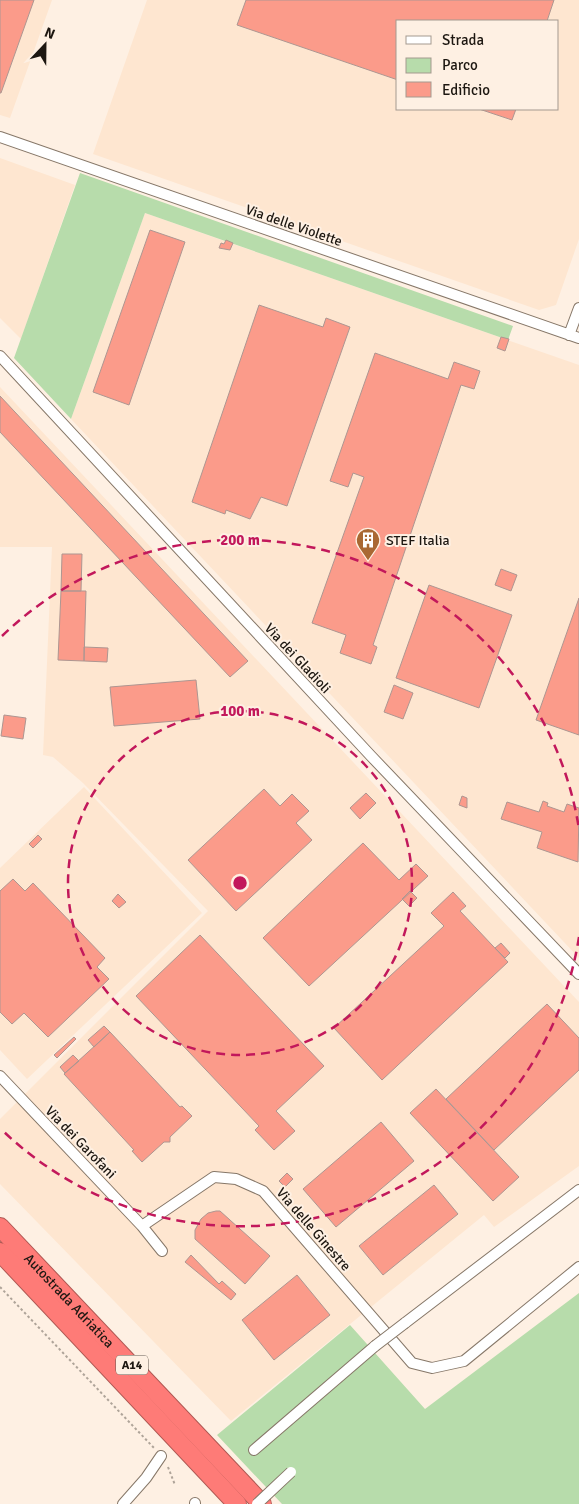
<svg xmlns="http://www.w3.org/2000/svg" width="579" height="1504" font-family="Signika,sans-serif">
<rect width="100%" height="100%" fill="#fef0e3"/>
<!-- built -->
<path fill="#fee6d0" fill-rule="evenodd" d="M0 0H52L10 118 0 115Z
M147 0H579V239L556 305 539 310 93 154ZM398 21H558V109H398Z
M0 158 75 185 21 339 0 318Z
M145 213 579 365V958L71 419Z
M0 387 579 1002V1166L494 1227 484 1215 231 1421 0 1184V1119L208 911 83 783 53 757 43 755 52 547H0Z
M84 787 202 913 27 1079 0 1050V868Z"/>
<!-- green -->
<path fill="#b7dcab" d="M80 173 513 326 508 340 145 213 71 419 14 358Z
M579 1293V1504H282L217 1435 350 1325 425 1409Z"/>
<!-- building -->
<path fill="#fb9b8a" stroke="#ad9691" d="M0 0H34L1 93H0Z
M246 0H554L547 21H398V80L237 25Z
M479 109H516L512 120Z
M150 230 185 242 129 405 93 392Z
M226 240 233 243 230 250 219 248 221 243 224 244Z
M259 305 323 327 326 318 350 327 287 506 261 497 250 519 226 510 225 514 192 502Z
M501 337 509 339 505 351 497 348Z
M375 353 448 379 454 362 480 371 474 389 461 385 373 645 377 647 371 664 340 653 346 635 312 623 364 477 353 473 348 487 330 481Z
M0 396 248 661 230 677 0 432Z
M62 554H82L81 591H61Z
M501 569 517 575 511 591 495 585Z
M429 585 512 615 479 708 396 678Z
M61 591H86L84 661 58 660Z
M579 598V735L536 720Z
M84 647 108 648 107 662 84 661Z
M196 680 200 719 114 726 110 687Z
M394 685 413 693 403 719 384 712Z
M4 715 26 718 23 739 1 736Z
M264 789 280 806 292 794 309 811 296 823 312 840 236 911 188 860Z
M366 793 376 803 360 819 350 808Z
M462 796 467 798V808L459 805Z
M543 801 548 803 547 806 564 812 567 804 579 808 578 862 537 848 542 832 501 819 507 802 539 812Z
M38 835 42 839 33 848 29 844Z
M363 843 399 880 416 864 428 876 309 986 263 938Z
M13 879 25 891 33 883 105 958 97 967 109 979 48 1037 24 1013 12 1024 0 1012V891Z
M410 891 417 898 409 906 402 899Z
M453 892 466 906 460 911 508 962 382 1080 334 1028 444 926 431 913Z
M118 894 126 902 119 908 112 901Z
M200 935 324 1066 276 1111 295 1131 274 1150 255 1130 259 1126 136 996Z
M501 943 510 953 505 958 495 948Z
M547 1004 579 1038V1070L494 1150 446 1099Z
M104 1026 110 1032 94 1047 88 1040Z
M110 1032 180 1107 182 1106 192 1116 170 1137V1142H164L142 1162 132 1151 134 1150 64 1074Z
M74 1037 76 1039 57 1058 54 1055Z
M73 1055 79 1061 65 1073 60 1067Z
M436 1089 519 1177 493 1201 410 1113Z
M381 1122 414 1161 336 1227 303 1189Z
M287 1173 293 1179 285 1187 279 1181Z
M434 1185 458 1214 383 1275 359 1246Z
M216 1211H220L270 1256 245 1284 195 1239V1230L201 1219 208 1213Z
M191 1255 219 1284 222 1281 236 1294 231 1300 185 1262Z
M297 1275 330 1315 274 1360 242 1320Z"/>
<g fill="none" stroke-linecap="round" stroke-linejoin="round">
<!-- minor casing -->
<g stroke="#867768" stroke-width="12">
<path id="minor" d="M0 137 579 338
M569 335 579 308
M0 356 371 756 579 974
M0 1076 142 1226 162 1251
M142 1226 214 1177 236 1179 263 1191 412 1363 432 1368 464 1361 579 1267
M405 1323 579 1190
M254 1450 375 1346
M123 1504 146 1478 161 1456
M195 1504V1503"/>
</g>
<!-- motorway casing -->
<g stroke="#af5853" stroke-width="20">
<g id="motorway">
<path id="s1" d="M0 1227 262 1504"/>
<path d="M0 1252 237 1504"/>
</g>
</g>
<!-- path -->
<path stroke="#afa499" stroke-width="2" stroke-dasharray="2.5 2.5" stroke-linecap="butt" d="M0 1287 155 1449
M168 1467 175 1485"/>
<!-- minor -->
<use href="#minor" stroke="#fff" stroke-width="10"/>
<!-- motorway -->
<use href="#motorway" stroke="#fe7b77" stroke-width="18"/>
<!-- minor-bridge casing -->
<g stroke="#867768" stroke-width="12" stroke-linecap="butt">
<path id="minor-bridge" d="M375 1346 405 1323
M257 1504 291 1472"/>
</g>
<!-- minor-bridge -->
<use href="#minor-bridge" stroke="#fff" stroke-width="10"/>
</g>
<!-- distance rings -->
<g fill="none" stroke="#c2185b" stroke-width="2.5" stroke-dasharray="9 6">
<circle cx="240" cy="883" r="172"/>
<path d="M579 937A343 343 0 0 1 2 1130M2 636A343 343 0 0 1 579 829"/>
</g>
<!-- icons -->
<defs>
<g id="building-pin" transform="scale(1.25)"><path d="M0 17L-7.5 6A9.5 9.5 0 1 1 7.5 6Z" fill="#a96833" stroke="#fef0e3"/><path d="M-4-6H4V6H1V3H-1V6H-4ZM-2.5-4.3h1.7v1.8h-1.7ZM.8-4.3h1.7v1.8H.8ZM-2.5-1h1.7V.8h-1.7ZM.8-1h1.7V.8H.8Z" fill="#fff"/></g>
</defs>
<g fill-rule="evenodd">
<use href="#building-pin" x="368" y="540"/>
</g>
<g text-anchor="middle" stroke-width="4" stroke-linejoin="round" paint-order="stroke">
<!-- shield labels -->
<rect fill="#fef0e3" stroke="#605850" stroke-width="1" x="116" y="1355.5" width="32" height="19" rx="4"/>
<g font-size="12" font-weight="bold" fill="#1d1711">
<text x="132" y="1369">A14</text>
</g>
<!-- street labels -->
<g font-size="14" fill="#1d1711" stroke="#fef0e3">
<text transform="translate(294 225) rotate(19)" y="5">Via delle Violette</text>
<text transform="translate(298 658) rotate(47)" y="5">Via dei Gladioli</text>
<text transform="translate(81 1142) rotate(46)" y="5">Via dei Garofani</text>
<text transform="translate(314 1229) rotate(49)" y="5">Via delle Ginestre</text>
<text dy="5" stroke="none"><textPath href="#s1" startOffset="101">Autostrada Adriatica</textPath></text>
</g>
<!-- poi labels -->
<g font-size="14" fill="#1d1711" stroke="#fef0e3" text-anchor="start">
<text x="386" y="545">STEF Italia</text>
</g>
</g>
<circle cx="240" cy="883" r="8" fill="#c2185b" stroke="#fef0e3" stroke-width="2.5"/>
<g font-size="15" text-anchor="middle" font-weight="bold" fill="#c2185b" stroke="#fef0e3" stroke-width="4" stroke-linejoin="round" paint-order="stroke">
<text x="240" y="545">200 m</text>
<text x="240" y="716">100 m</text>
</g>
<!-- legend -->
<rect x="396" y="20" width="162" height="90" fill="#fef0e3" stroke="#a4998f"/>
<rect x="406" y="36" width="25" height="8" fill="#ffffff" stroke="#a4998f"/>
<text x="442" y="45" font-size="15" fill="#1d1711">Strada</text>
<rect x="406" y="58" width="25" height="15" fill="#b7dcab" stroke="#a4998f"/>
<text x="442" y="70" font-size="15" fill="#1d1711">Parco</text>
<rect x="406" y="82" width="25" height="15" fill="#fb9b8a" stroke="#a4998f"/>
<text x="442" y="95" font-size="15" fill="#1d1711">Edificio</text>
<!-- north arrow -->
<g transform="translate(45 45) rotate(22)" stroke="#fef0e3" stroke-width="4" paint-order="stroke">
<path d="M0-4L9 19L0 12L-9 19Z" fill="#1d1711"/>
<text y="-8" font-size="14" font-weight="bold" text-anchor="middle" fill="#1d1711">N</text>
</g>
</svg>
